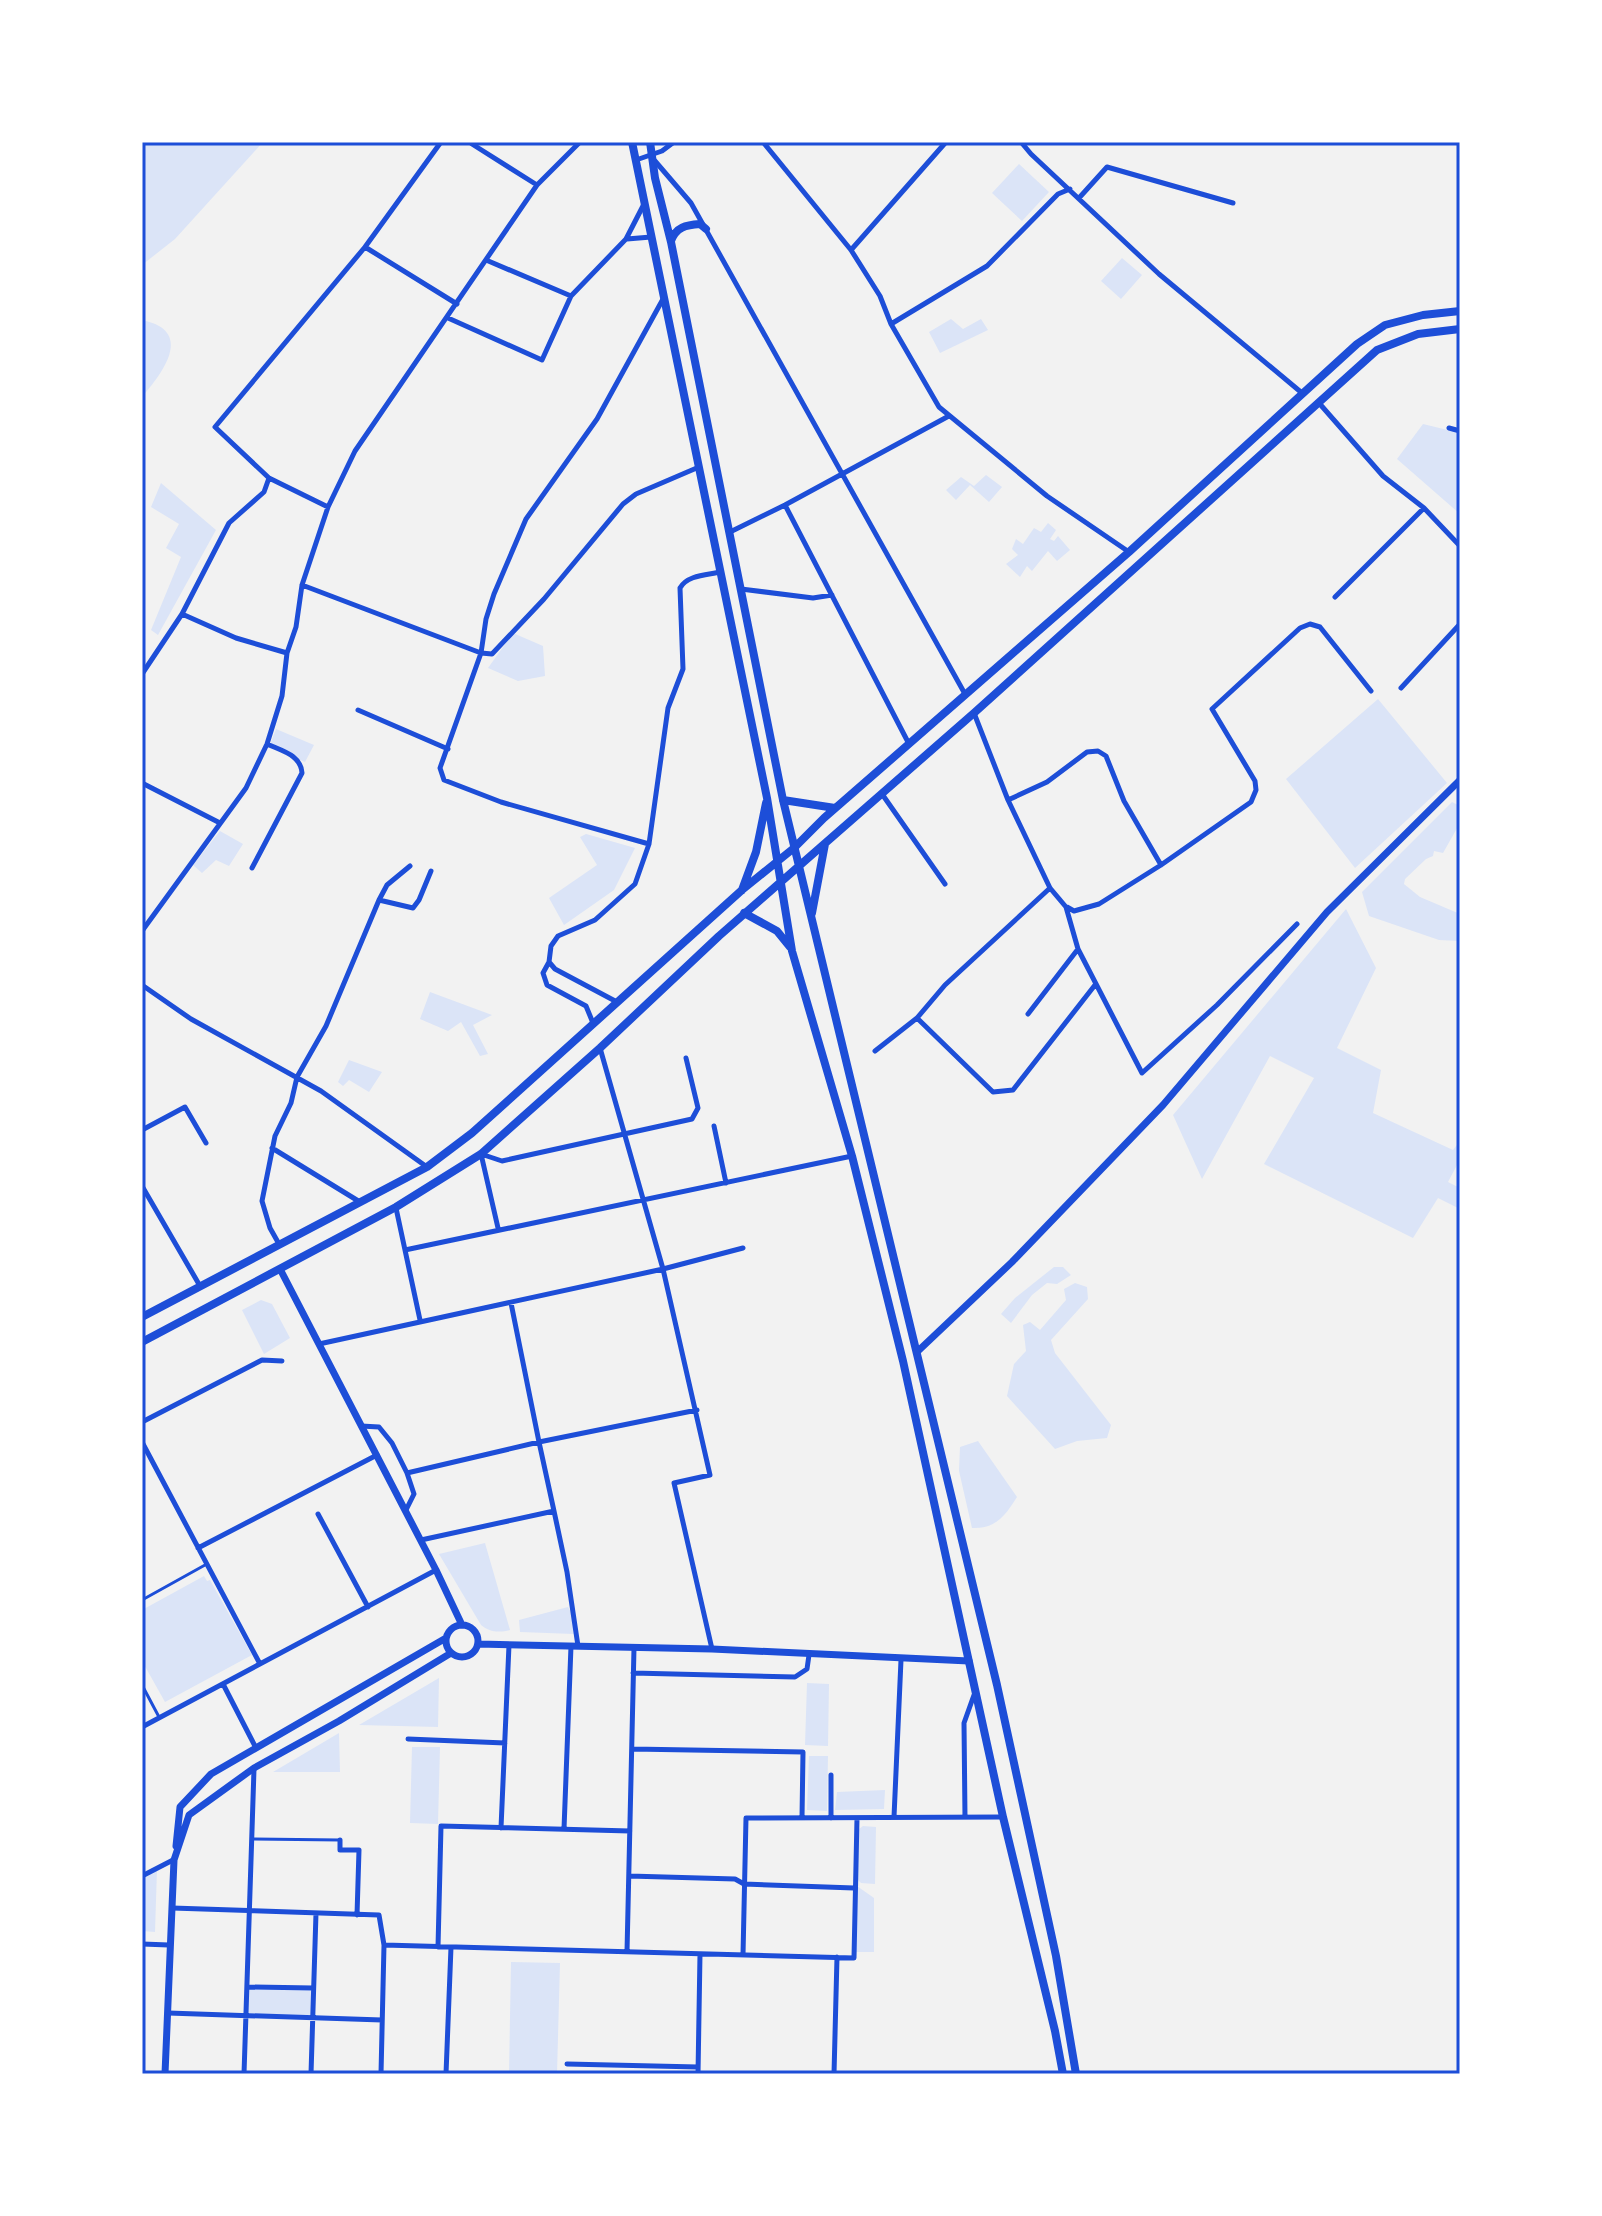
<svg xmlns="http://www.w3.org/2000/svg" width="1602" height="2216" font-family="Lato,sans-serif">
<rect width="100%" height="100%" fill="#f2f2f2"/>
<!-- green -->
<path fill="#dbe4f7" d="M142 142H263L175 239 142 265Z
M1019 164 1049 192 1022 221 992 193Z
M1122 258 1142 275 1121 299 1101 281Z
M951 319 963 329 981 319 988 330 940 353 929 332Z
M146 321C194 333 161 375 142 397V322Z
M1423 424 1460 433V514L1397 459Z
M986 475 1002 487 989 502 970 485 956 500 946 490 961 477 974 486Z
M161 483 216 530 158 635 151 630 181 557 166 548 179 524 151 507Z
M1048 523 1056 530 1050 539 1054 541 1058 536 1070 550 1057 561 1048 551 1032 571 1027 566 1020 577 1006 564 1018 555 1012 549 1016 539 1023 544 1034 528 1041 532Z
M513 633 543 646 545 676 518 681 488 668Z
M1378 699 1447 783 1355 868 1286 779Z
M276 729 314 745 305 762 269 747Z
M1452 802 1460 806V823L1443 853 1434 851 1433 856 1426 859 1405 879 1404 884 1420 897 1460 914V941L1439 940 1369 916 1362 892Z
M220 831 243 844 229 866 216 860 202 873 193 865Z
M586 834 635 848 614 890 564 925 549 898 597 865 580 837Z
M1346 909 1376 968 1337 1048 1381 1070 1373 1113 1453 1150 1460 1141V1166L1457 1165 1448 1182 1460 1188V1209L1438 1198 1413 1238 1264 1164 1314 1078 1270 1056 1202 1179 1173 1115Z
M430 992 492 1015 473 1025 488 1054 480 1056 461 1022 448 1031 420 1019Z
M349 1060 382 1072 369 1092 349 1080 343 1086 338 1082Z
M1054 1267H1063L1071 1275 1057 1284 1047 1283 1032 1295 1011 1323 1001 1314 1015 1298Z
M1075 1283 1087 1287 1088 1299 1051 1340 1055 1353 1111 1425 1107 1438 1077 1441 1055 1449 1007 1396 1014 1364 1026 1351 1023 1325 1030 1322 1040 1330 1066 1300 1064 1289Z
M261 1300 272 1304 290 1338 264 1354 242 1310Z
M978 1441 1017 1497C1005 1516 996 1529 972 1528L959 1471 960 1447Z
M485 1543 510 1630C499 1633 489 1632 481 1625L439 1554Z
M204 1576 207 1581 210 1580 252 1655 165 1702 142 1661V1610Z
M568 1607 571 1612 574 1634 520 1632 519 1620Z
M439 1678 438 1727 359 1725Z
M807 1683 829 1684 828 1746 805 1745Z
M339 1733 340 1772H273Z
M412 1747H440L438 1824 410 1823Z
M809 1756H828L827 1811 807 1810Z
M885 1790 884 1809 835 1810 837 1792Z
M863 1826 876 1827 875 1884 861 1883 857 1879 859 1829Z
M157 1869 155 1932 142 1931V1878Z
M857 1886 874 1898V1952H856Z
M511 1962 560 1963 557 2074H509Z
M247 1987 313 1988 312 2017 246 2016Z"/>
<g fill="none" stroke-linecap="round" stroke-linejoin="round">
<!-- service -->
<path stroke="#1d4ed8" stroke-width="3" d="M142 1600 205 1565
M142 1685 159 1717
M252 1839 340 1840"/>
<!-- minor -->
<path stroke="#1d4ed8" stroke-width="5" d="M763 142 851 250 880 296 891 324 939 407 1047 496 1129 552
M1021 142 1031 154 1159 274 1302 393
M472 144 537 185
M636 160 662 151 674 142
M655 161 691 203 965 694
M1079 198 1107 167 1233 203
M627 239 651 237
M365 247 457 304
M851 250 946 142
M486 260 571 296 626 239 644 204
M663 299 597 419 526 519 494 594 486 619 481 653 492 654 544 599 623 504 636 494 699 467
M448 318 542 360 571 296
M891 324 987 266 1058 194 1070 189
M1319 403 1383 476 1424 508 1460 546
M1449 428 1460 431
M269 478 328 507
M785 505 909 744
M730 532 785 505 947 417
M302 585 481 653 440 768 444 780 501 802 649 844 635 884 595 920 558 936 551 946 549 962 543 973 547 985 586 1006 593 1023
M741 589 813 598 832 595
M1335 597 1424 508
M182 614 236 638 287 653
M142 674 182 614 229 523 264 492 269 478 215 427 365 247 441 142
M1401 688 1460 624
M358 710 448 749
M974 713 1008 800 1050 888 1066 907 1078 949 1142 1073 1217 1005 1297 924
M142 783 220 823
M882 794 945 884
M1008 800 1047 782 1087 752 1098 751 1106 756 1124 801 1161 865
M649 844 668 708 683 669 680 588C687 575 707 575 720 572
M252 868 302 773C301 755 282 751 267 744
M1050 888 945 985 917 1018 993 1092 1013 1090 1095 985
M379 900 413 908 419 900 431 871
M1067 907 1074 911 1099 904 1161 865 1251 802 1256 790 1255 781 1212 709 1300 628 1310 624 1320 627 1371 691
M142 931 246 788 267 744 282 696 287 653 296 627 302 585 328 507 355 451 537 185 580 142
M549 962 555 969 617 1002
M142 985 191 1019 321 1091 427 1167
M1028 1014 1078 949
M875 1051 917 1018
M714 1126 726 1183
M142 1130 185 1107 206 1143
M272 1148 360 1202
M142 1186 200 1286
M396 1208 420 1320
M498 1228 481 1154 502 1161 692 1119 698 1108 686 1058
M279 1244 270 1228 262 1201 275 1136 291 1103 297 1077 326 1026 379 900 387 885 410 866
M405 1250 852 1156
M511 1303 539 1442 697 1410
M319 1344 663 1269 600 1048
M142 1422 262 1360 282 1361
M361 1426 379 1427 392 1443 407 1473
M142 1442 260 1664
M406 1510 414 1494 407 1473 539 1442 554 1511 421 1540
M554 1511 567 1572 578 1646
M318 1514 368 1607
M198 1548 377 1455
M712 1649 674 1483 710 1475 663 1269 743 1248
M633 1673 795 1677 807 1669 809 1655
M223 1684 256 1748
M142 1727 436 1570
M408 1739 505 1743
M632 1749 803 1752 802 1818
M894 1817 901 1660
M965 1817 964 1723 974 1695
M831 1818V1775
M501 1828 509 1645
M564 1829 571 1646
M340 1840V1850H359L357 1915
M142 1876 173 1860
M629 1876 735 1879 744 1884 854 1888
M172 1908 379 1915 384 1945 381 2074
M142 1944 169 1945
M384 1945 854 1958 857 1818
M438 1947 441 1826 630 1831
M627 1952 634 1648
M743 1955 746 1818 1003 1817
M247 1987 313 1988
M168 2013 382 2020
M567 2064 698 2067
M244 2074 254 1769
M311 2074 316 1913
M446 2074 451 1947
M698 2074 700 1954
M834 2074 837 1957"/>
<!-- secondary -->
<path stroke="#1d4ed8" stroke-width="7" d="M280 1269 436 1570 462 1625
M917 1352 1012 1262 1163 1105 1327 912 1460 780
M446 1641a16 16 0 1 1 32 0a16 16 0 1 1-32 0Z
M478 1644 712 1649 969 1661
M176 1846 180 1807 211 1774 446 1638
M165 2074 174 1860 189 1815 254 1768 339 1721 451 1653"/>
<!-- primary -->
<path stroke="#1d4ed8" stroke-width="8" d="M632 142 767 798 792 951 852 1156 903 1361 1003 1817 1055 2031 1063 2074
M650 142 655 178 671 242 783 800 997 1685 1056 1956 1076 2074
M671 241C676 227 686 225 700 224L706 229
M783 800 835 808
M742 890 756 852 766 803
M744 913 777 931 790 947
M812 913 825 844
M142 1317 427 1167 472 1133 742 890 794 848 824 818 1129 552 1357 344 1385 325 1423 315 1460 311
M142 1342 396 1207 481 1154 600 1048 719 936 974 713 1377 350 1418 334 1460 329"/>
</g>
<!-- border -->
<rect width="1602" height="2216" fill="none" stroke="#ffffff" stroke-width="288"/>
<rect x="144" y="144" width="1314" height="1928" fill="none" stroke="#1d4ed8" stroke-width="3"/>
</svg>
